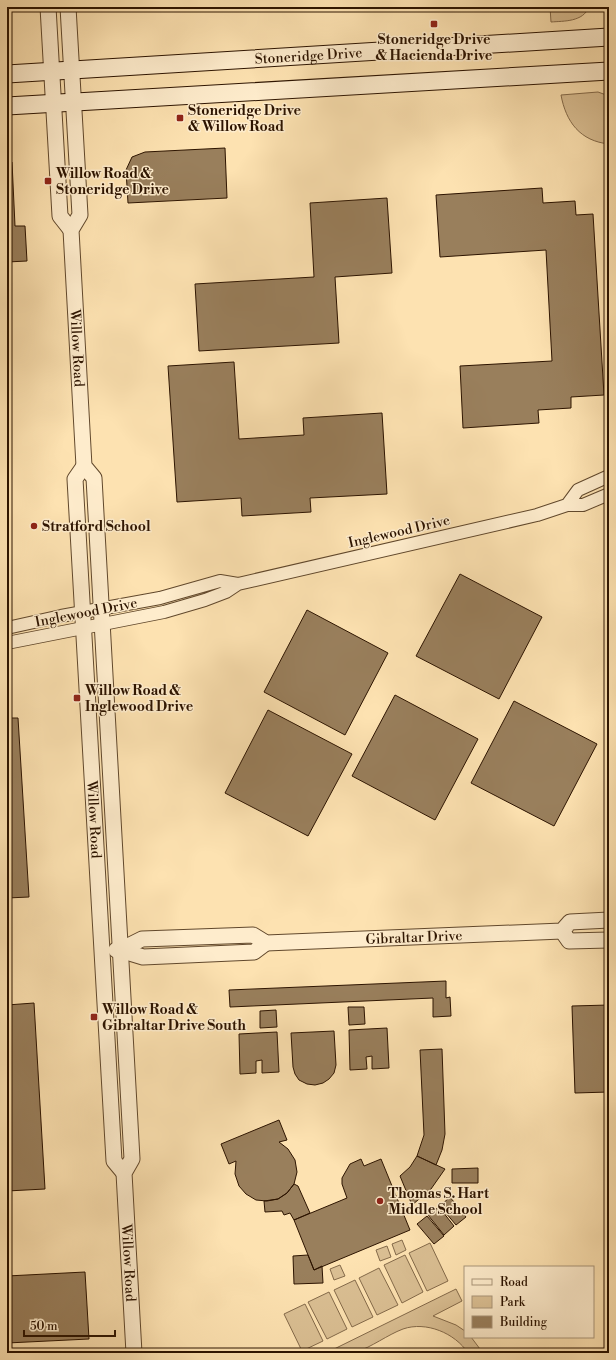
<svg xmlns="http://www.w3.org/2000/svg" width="616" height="1360" font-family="'Libre Bodoni',serif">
<rect width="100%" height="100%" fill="#fde2b1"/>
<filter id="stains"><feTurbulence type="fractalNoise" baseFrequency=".005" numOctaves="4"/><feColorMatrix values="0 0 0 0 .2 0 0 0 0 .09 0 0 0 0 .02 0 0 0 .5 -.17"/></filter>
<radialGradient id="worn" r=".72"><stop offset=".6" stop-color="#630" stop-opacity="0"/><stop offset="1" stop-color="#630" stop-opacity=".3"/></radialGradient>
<!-- green -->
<path fill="#dabf93" stroke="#846a4a" d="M550 7H589C583 22 564 21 551 22Z
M598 92 609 96V144C580 141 566 122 561 95Z
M402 1240 406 1250 396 1255 392 1244Z
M430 1243 448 1281 427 1291 409 1253Z
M387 1246 391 1257 380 1261 376 1250Z
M405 1255 423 1292 402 1303 384 1265Z
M340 1265 345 1276 334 1280 330 1269Z
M379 1268 398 1305 377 1315 359 1278Z
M355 1280 373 1317 352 1327 334 1290Z
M456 1289 462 1301 433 1316 456 1325 465 1331V1337H471L483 1353H468C455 1333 426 1321 403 1329 387 1335 372 1347 356 1352 348 1355 335 1353 326 1353Z
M329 1292 347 1329 327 1339 308 1302Z
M305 1304 323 1341 302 1351 284 1314Z"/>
<!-- building -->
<path fill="#997f5c" stroke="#2d1400" d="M225 148 227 198 128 203 126 170 132 157 145 152Z
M7 162H12L15 226H25L27 261 7 262Z
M542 188 543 203 575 201 576 215 593 214 604 395 571 397V408L538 410 539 423 463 428 460 366 552 361 546 250 440 257 436 195Z
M387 198 392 273 335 277 339 343 199 351 195 284 314 277 310 203Z
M234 362 239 439 304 435 303 418 382 413 387 494 310 498 311 512 242 516 241 498 177 502 168 366Z
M460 574 542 617 499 699 416 656Z
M307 610 388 653 345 735 264 692Z
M395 695 478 739 435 820 352 776Z
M514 701 597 744 554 826 471 783Z
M268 710 352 754 308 836 225 793Z
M7 718H18L29 897 7 898Z
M446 981V998L450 997 451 1016 433 1017V998L230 1007 229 990Z
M34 1003 45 1189 7 1191V1005Z
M609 1005V1092L575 1093 572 1006Z
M348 1007H364L365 1024 349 1025Z
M276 1010 277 1027 260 1028V1011Z
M387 1028 389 1068 372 1069V1056L366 1057 367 1069 350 1070 349 1030Z
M334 1031 336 1065 334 1073 329 1079 323 1083 315 1085 307 1084 299 1080 295 1074 293 1067 291 1033Z
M277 1032 279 1072 262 1073V1060L256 1061V1073L240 1074 239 1034Z
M442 1049 445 1134 442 1150 436 1165 417 1156 424 1135 420 1050Z
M279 1120 287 1140 279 1142 288 1149 295 1160 297 1172 294 1184 287 1193 278 1199 267 1201 256 1200 246 1194 239 1186 235 1174 236 1161 229 1164 221 1144Z
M417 1156 445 1169 431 1189 412 1205 400 1176 410 1167Z
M361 1159 364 1166 381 1159 410 1230 314 1270 294 1220 347 1198 342 1184V1178L350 1164Z
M478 1168V1183H452V1169Z
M294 1184 298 1186 310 1213 294 1220 290 1213 284 1215 282 1211 265 1212 264 1201 278 1199 287 1193Z
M450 1197 466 1217 456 1225 440 1206Z
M439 1207 454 1226 444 1235 428 1215Z
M427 1216 444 1236 434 1244 417 1224Z
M308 1255 314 1270 322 1266 323 1283 294 1284 293 1256Z
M85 1272 89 1339 7 1343V1276Z"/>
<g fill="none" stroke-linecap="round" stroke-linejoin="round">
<!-- minor casing -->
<g stroke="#61482c" stroke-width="14">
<path id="minor" d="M567 505 578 490 609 476
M7 628 61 616 160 598 220 581 238 584 537 515 567 505H583L609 494
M7 643 164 612 205 600 226 592 238 584"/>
</g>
<!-- tertiary casing -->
<g stroke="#61482c" stroke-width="17">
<g id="tertiary">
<path d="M48 7 60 216 71 230"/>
<path id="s1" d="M68 7 80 215 71 230 84 466 94 478 132 1159 124 1173 134 1353"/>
<path id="s2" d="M84 466 75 479 114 1161 124 1173"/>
<path d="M562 931 569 941 609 940"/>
<path d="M116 950H120L143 957 254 952 266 943"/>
<path id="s3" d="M120 950 142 939 253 935 266 943 562 931 570 922 609 920"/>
</g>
</g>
<!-- secondary casing -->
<g stroke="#2d1400" stroke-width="19">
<g id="secondary">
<path id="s4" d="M7 74 609 37"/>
<path d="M7 106 609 71"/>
</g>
</g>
<!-- minor -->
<use href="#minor" stroke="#feeccc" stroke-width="12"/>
<!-- tertiary -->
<use href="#tertiary" stroke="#feeccc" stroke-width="15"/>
<!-- secondary -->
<use href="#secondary" stroke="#feeccc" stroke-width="17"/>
</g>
<!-- markers -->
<g fill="#8f2418" stroke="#feeccc" stroke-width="1.5">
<rect x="430" y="20" width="8" height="8" rx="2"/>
<rect x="176" y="114" width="8" height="8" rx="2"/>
<rect x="44" y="177" width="8" height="8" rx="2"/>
<circle cx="34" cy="526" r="4"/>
<rect x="73" y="694" width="8" height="8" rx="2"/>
<rect x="90" y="1013" width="8" height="8" rx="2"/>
<circle cx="380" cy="1201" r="4"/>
</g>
<g text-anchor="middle" stroke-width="3" stroke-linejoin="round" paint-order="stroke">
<!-- poi labels -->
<g font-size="14" font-weight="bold" fill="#2d1400" stroke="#feeccc" text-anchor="start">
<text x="434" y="44" text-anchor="middle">Stoneridge Drive<tspan x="434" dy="16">&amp; Hacienda Drive</tspan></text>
<text x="188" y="115">Stoneridge Drive<tspan x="188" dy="16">&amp; Willow Road</tspan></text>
<text x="56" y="178">Willow Road &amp;<tspan x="56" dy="16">Stoneridge Drive</tspan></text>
<text x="42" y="531">Stratford School</text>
<text x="85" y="695">Willow Road &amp;<tspan x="85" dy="16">Inglewood Drive</tspan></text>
<text x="102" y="1014">Willow Road &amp;<tspan x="102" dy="16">Gibraltar Drive South</tspan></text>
<text x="388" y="1198">Thomas S. Hart<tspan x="388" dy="16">Middle School</tspan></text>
</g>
<!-- street labels -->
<g font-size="14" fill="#2d1400" stroke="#feeccc">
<text dy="5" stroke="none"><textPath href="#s4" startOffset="302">Stoneridge Drive</textPath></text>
<text dy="5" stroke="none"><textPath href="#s1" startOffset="344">Willow Road</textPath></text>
<text transform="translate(399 531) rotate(-13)" y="5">Inglewood Drive</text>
<text transform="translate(86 612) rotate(-11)" y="5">Inglewood Drive</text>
<text dy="5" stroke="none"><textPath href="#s2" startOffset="357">Willow Road</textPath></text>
<text dy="5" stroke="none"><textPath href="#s3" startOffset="299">Gibraltar Drive</textPath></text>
<text dy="5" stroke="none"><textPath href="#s1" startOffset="1266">Willow Road</textPath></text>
</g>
</g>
<!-- margin -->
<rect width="616" height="1360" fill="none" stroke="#fde2b1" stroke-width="24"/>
<rect x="8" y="8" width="600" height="1344" fill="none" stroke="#2d1400" stroke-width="2"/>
<rect x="12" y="12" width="592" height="1336" fill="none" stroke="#2d1400"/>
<!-- legend -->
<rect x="464" y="1266" width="130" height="72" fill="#feeccc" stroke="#aa967a"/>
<rect x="472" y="1279" width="20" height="6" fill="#feeccc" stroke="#aa967a"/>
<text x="500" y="1286" font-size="12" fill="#2d1400">Road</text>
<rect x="472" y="1296" width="20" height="12" fill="#dabf93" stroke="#aa967a"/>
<text x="500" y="1306" font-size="12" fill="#2d1400">Park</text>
<rect x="472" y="1316" width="20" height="12" fill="#997f5c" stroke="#aa967a"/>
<text x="500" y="1326" font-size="12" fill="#2d1400">Building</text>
<!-- scale -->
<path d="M24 1330v6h91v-6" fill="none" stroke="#2d1400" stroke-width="2"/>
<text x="30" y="1330" font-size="12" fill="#2d1400" stroke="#feeccc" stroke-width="3" paint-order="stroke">50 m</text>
<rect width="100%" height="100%" filter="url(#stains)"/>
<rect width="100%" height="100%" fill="url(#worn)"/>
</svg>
